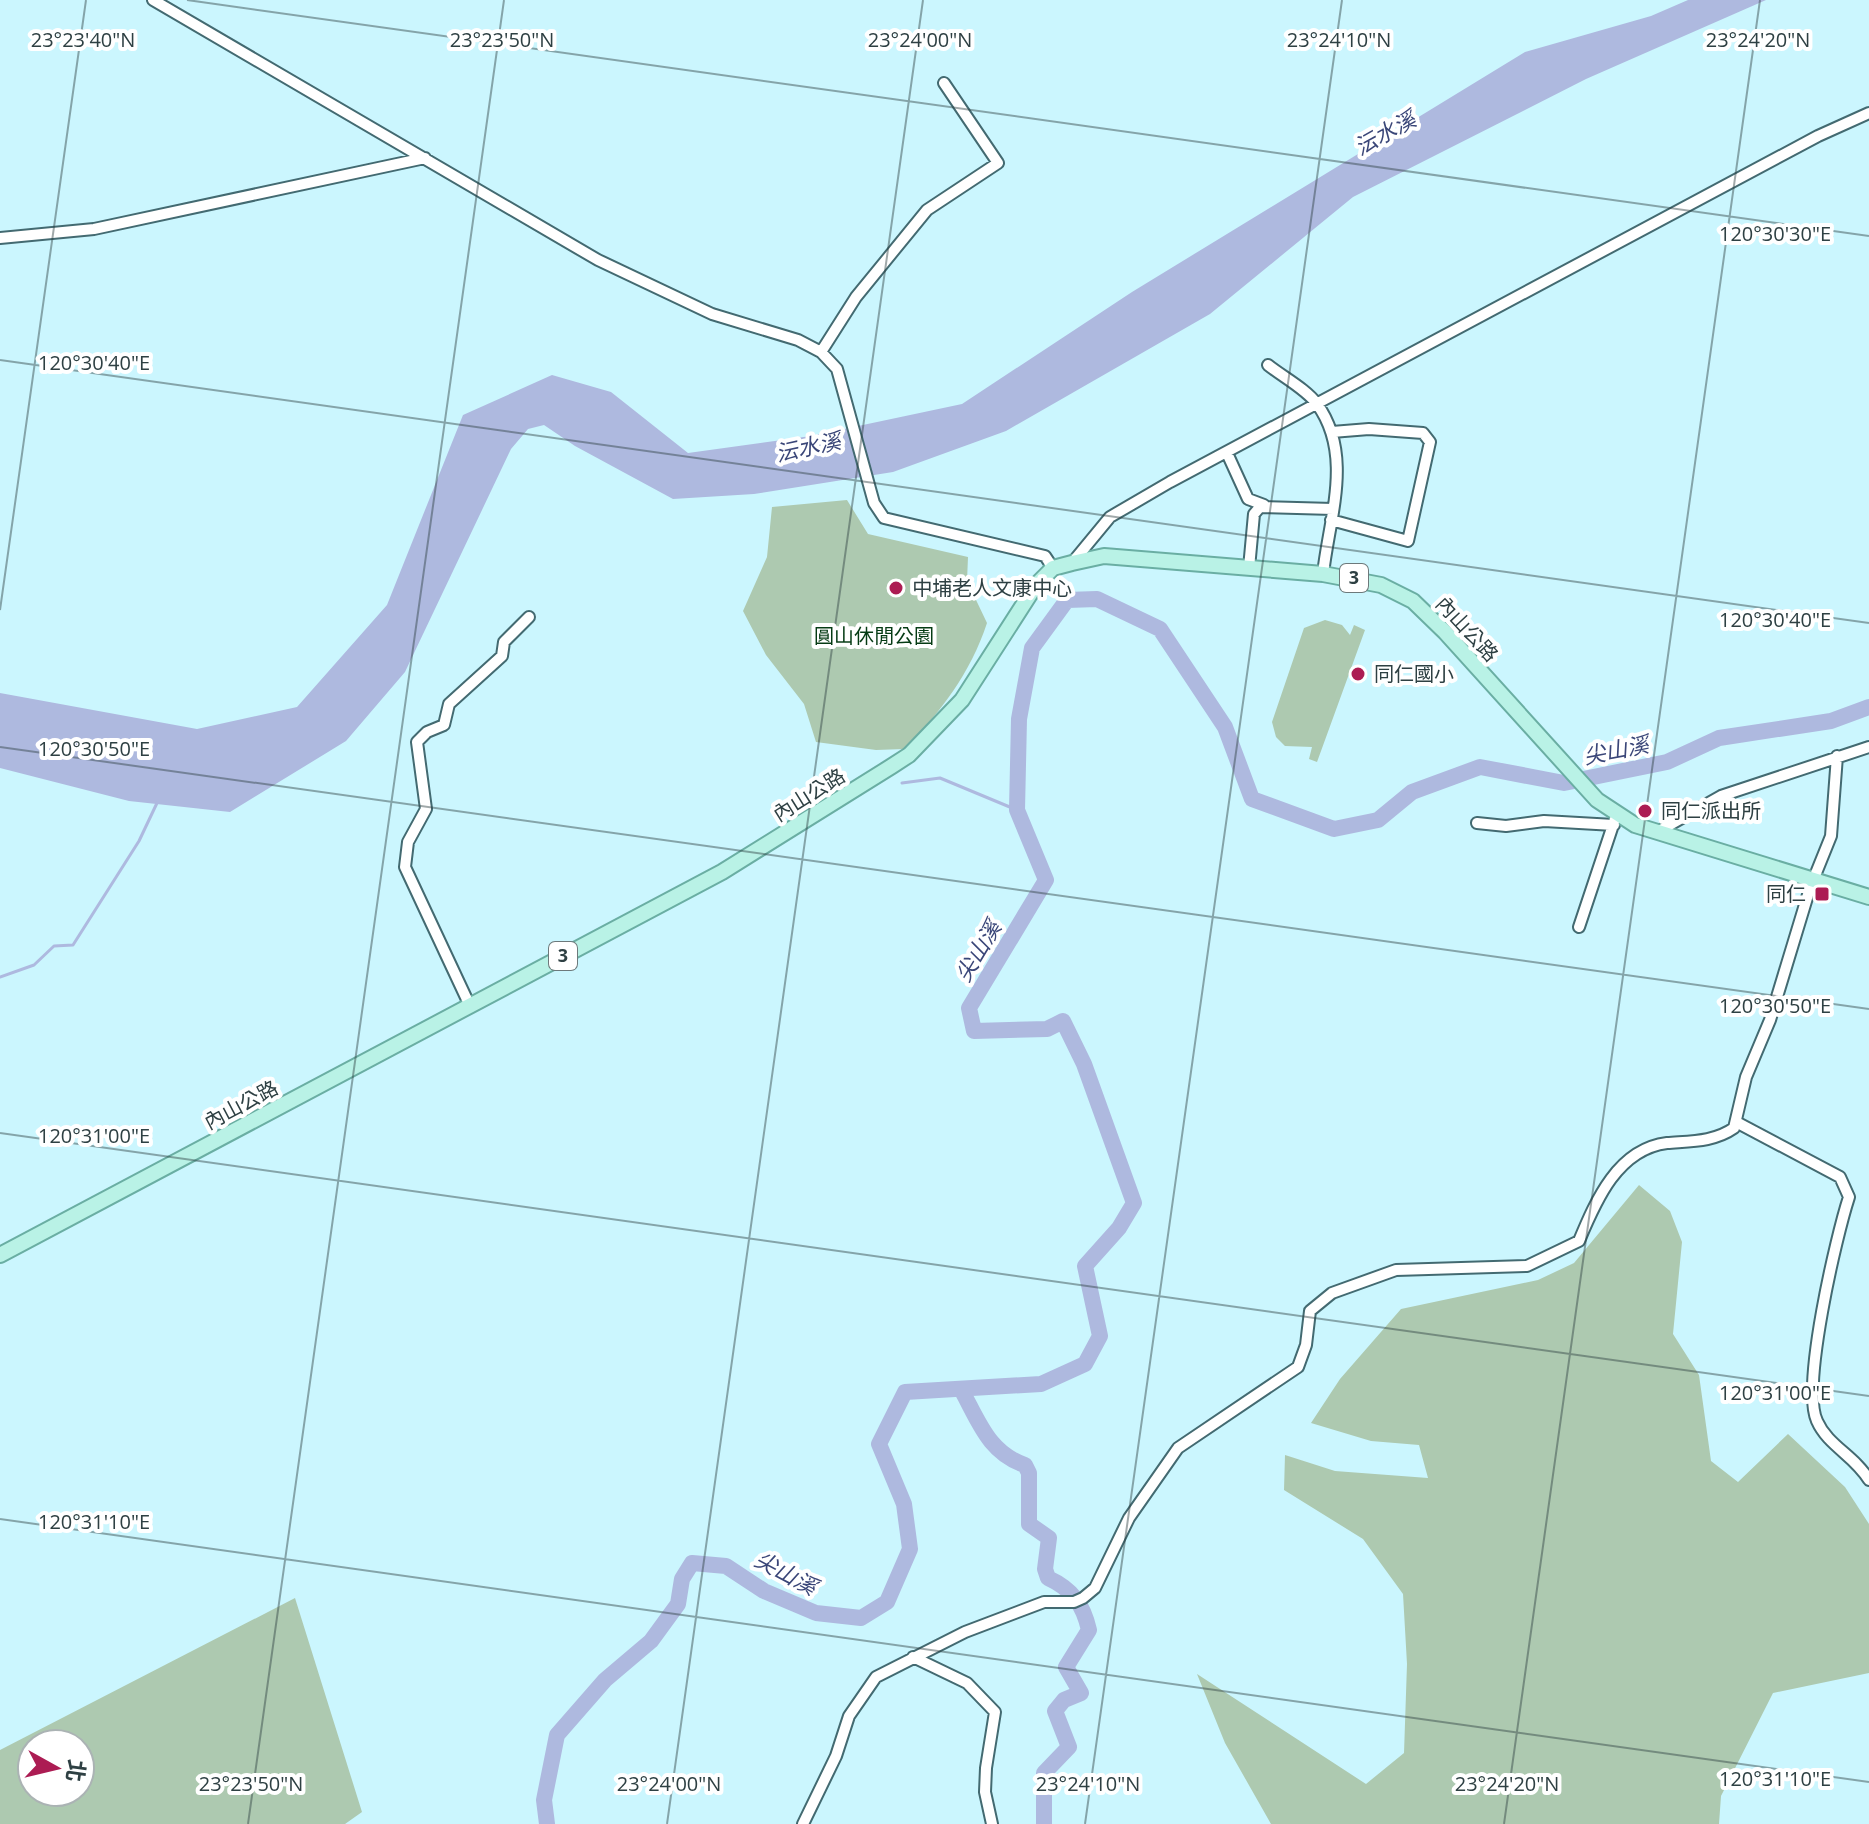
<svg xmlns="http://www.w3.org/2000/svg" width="1869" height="1824" font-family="'Open Sans','Noto Sans TC',sans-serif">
<rect width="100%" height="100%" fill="#cbf6fe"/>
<!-- green -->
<path fill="#adc9b0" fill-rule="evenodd" d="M847 500 868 534 968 557 967 581 987 623C970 674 941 712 904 749L876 750 816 742 804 704 766 655 743 611 767 557 772 507Z
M1325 620 1342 625 1350 635 1354 625 1365 630 1317 762 1309 759 1312 747 1285 746 1276 737 1272 722 1304 628Z
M1639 1185 1670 1211 1682 1242 1673 1334 1699 1375 1711 1461 1738 1482 1788 1434 1845 1487 1869 1524V1673L1773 1693 1721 1796 1719 1824H1271L1225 1743 1197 1674 1366 1784 1404 1753 1407 1664 1403 1594 1363 1539 1284 1490 1285 1455 1335 1471 1428 1478 1419 1445 1371 1441 1311 1423 1340 1379 1401 1309 1538 1280 1574 1263Z
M295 1598 362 1812 345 1824H0V1750ZM32 1744H80V1792H32Z"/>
<!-- water -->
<path fill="#aeb9df" d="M1688 0H1766L1586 79 1353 197 1210 314 1006 431 893 472 754 494 673 499 575 446 544 425 528 429 511 449 405 672 346 741 230 812 129 801 0 768V693L197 729 297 707 387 605 463 415 552 375 611 392 688 453 811 436 962 404 1132 292 1525 52 1651 16Z"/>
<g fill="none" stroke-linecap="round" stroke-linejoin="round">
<!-- stream -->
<path stroke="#aeb9df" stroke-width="3" d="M902 783 940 778 1017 810
M0 977 34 965 54 946 73 945 139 841 157 803"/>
<!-- river -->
<path stroke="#aeb9df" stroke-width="16" d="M962 1391C979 1422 989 1453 1025 1465L1029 1473V1524L1049 1538 1045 1569 1048 1578C1072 1589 1083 1604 1089 1630L1066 1667 1081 1693 1064 1700 1055 1711 1069 1747 1044 1773V1824
M547 1824 544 1800 557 1735 605 1680 651 1641 678 1604 682 1579 692 1563 726 1566 764 1591 816 1613 861 1618 887 1602 910 1549 904 1504 879 1444 905 1392 1041 1384 1085 1364 1100 1336 1085 1266 1119 1228 1134 1203 1084 1064 1063 1021 1047 1029 974 1031 969 1008 1046 880 1017 810 1019 719 1032 648 1067 600 1097 599 1160 629 1225 727 1252 799 1334 829 1378 820 1412 792 1480 767 1564 783 1667 762 1719 738 1831 721 1869 707"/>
<!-- minor casing -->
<g stroke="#436a71" stroke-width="14">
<path id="minor" d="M153 0 598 260 712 314 798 340 821 352 837 369 874 503 884 518 1045 556 1053 568
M0 238 94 229 425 158
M821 352 856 297 927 210 998 163 944 83
M1268 365C1283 377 1306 389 1317 404 1354 455 1329 518 1323 574
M1227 453 1248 499 1264 505
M1331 520 1408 541 1430 442 1423 433 1369 429 1332 432
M1072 563 1110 517 1170 482 1818 136 1869 113
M1249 568 1254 514 1260 507 1333 509
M1477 823 1506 826 1544 821 1614 825
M1659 831 1721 796 1869 747
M1579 927 1615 819
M470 1006 405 867 408 842 426 809 417 742 427 732 444 725 449 704 502 656 504 642 529 617
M1738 1123 1840 1177 1849 1197C1836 1237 1801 1387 1817 1421 1828 1446 1854 1455 1869 1480
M913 1657 967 1683 995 1712 986 1768 985 1792 992 1824
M803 1824 836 1756 849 1716 876 1677 965 1632 1044 1602H1074L1083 1598 1095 1588 1129 1518 1178 1448 1298 1367 1306 1345 1310 1311 1332 1293 1396 1270 1527 1266 1579 1241C1596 1200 1618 1149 1667 1143 1691 1141 1714 1142 1734 1128L1746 1077 1770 1020 1810 888 1831 836 1837 756"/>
</g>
<!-- major casing -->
<g stroke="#6aaea3" stroke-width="18">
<path id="major" d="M0 1255 722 872 892 766 909 755 962 700 1036 585 1053 568 1072 563 1104 556 1323 574 1381 585 1413 601 1445 632 1597 800 1635 825 1869 897"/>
</g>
<!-- minor -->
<use href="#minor" stroke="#fff" stroke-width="10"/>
<!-- major -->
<use href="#major" stroke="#b9f2e6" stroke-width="14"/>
</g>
<!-- ticks -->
<path fill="none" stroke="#2e4043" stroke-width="2" stroke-opacity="0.45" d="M187 0 1869 236M0 360 1869 623M0 610 86 0M0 747 1869 1009M0 1133 1869 1396M0 1519 1869 1782M248 1824 504 0M667 1824 923 0M1085 1824 1342 0M1504 1824 1760 0"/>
<!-- markers -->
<g fill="#ac1c53" stroke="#fff" stroke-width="3">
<circle cx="896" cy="588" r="8"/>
<circle cx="1358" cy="674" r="8"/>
<circle cx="1645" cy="811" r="8"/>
<rect x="1814" y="886" width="16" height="16" rx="4"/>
</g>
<g text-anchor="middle" stroke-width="8" stroke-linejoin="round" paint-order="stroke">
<!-- shield labels -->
<g fill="#fff" stroke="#6d797b" stroke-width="2">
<rect x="1340" y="564" width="28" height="28" rx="6"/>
<rect x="549" y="942" width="28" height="28" rx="6"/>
</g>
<g font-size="18" font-weight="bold" fill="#2e4043">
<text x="1354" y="584">3</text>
<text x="563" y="962">3</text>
</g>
<!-- poi labels -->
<g font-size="20" fill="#2e4043" stroke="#fff" text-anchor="start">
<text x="912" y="595">中埔老人文康中心</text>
<text x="1374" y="681">同仁國小</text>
<text x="1661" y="818">同仁派出所</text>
<text x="1806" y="901" text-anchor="end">同仁</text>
</g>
<!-- street labels -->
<g font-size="20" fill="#2e4043" stroke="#fff">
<text transform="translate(1467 629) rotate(47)" y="7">內山公路</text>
<text transform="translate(809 795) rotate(-32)" y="7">內山公路</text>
<text transform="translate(241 1105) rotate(-28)" y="7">內山公路</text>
</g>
<!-- park labels -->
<g font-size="20" fill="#053b14" stroke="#fff">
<text x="874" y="643">圓山休閒公園</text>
</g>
<!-- water labels -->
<g font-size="22" font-style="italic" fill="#3a4678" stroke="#fff">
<text transform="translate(1385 133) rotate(-29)" y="8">沄水溪</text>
<text transform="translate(808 447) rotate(-12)" y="8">沄水溪</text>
<text transform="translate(1616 750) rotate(-11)" y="8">尖山溪</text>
<text transform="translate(978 951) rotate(-59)" y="8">尖山溪</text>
<text transform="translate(786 1573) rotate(28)" y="8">尖山溪</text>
</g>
</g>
<g font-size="20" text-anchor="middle" fill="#2e4043" stroke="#fff" stroke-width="8" stroke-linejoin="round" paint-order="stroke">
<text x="83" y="47">23°23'40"N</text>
<text x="502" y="47">23°23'50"N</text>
<text x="920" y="47">23°24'00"N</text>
<text x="1339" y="47">23°24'10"N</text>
<text x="1758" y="47">23°24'20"N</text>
<text x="1775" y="241">120°30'30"E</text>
<text x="94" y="370">120°30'40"E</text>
<text x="1775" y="627">120°30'40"E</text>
<text x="94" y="756">120°30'50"E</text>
<text x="1775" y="1013">120°30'50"E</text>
<text x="94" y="1143">120°31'00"E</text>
<text x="1775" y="1400">120°31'00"E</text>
<text x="94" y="1529">120°31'10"E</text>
<text x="1775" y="1786">120°31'10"E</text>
<text x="251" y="1791">23°23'50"N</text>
<text x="669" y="1791">23°24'00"N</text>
<text x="1088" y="1791">23°24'10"N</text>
<text x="1507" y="1791">23°24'20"N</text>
</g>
<!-- north arrow -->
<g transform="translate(56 1768) rotate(98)"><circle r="38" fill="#ffffff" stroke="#abb3b4" stroke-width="2"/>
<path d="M0-6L14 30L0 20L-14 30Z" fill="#ac1c53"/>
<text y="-12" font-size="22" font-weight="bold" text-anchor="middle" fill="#2e4043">北</text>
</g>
</svg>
